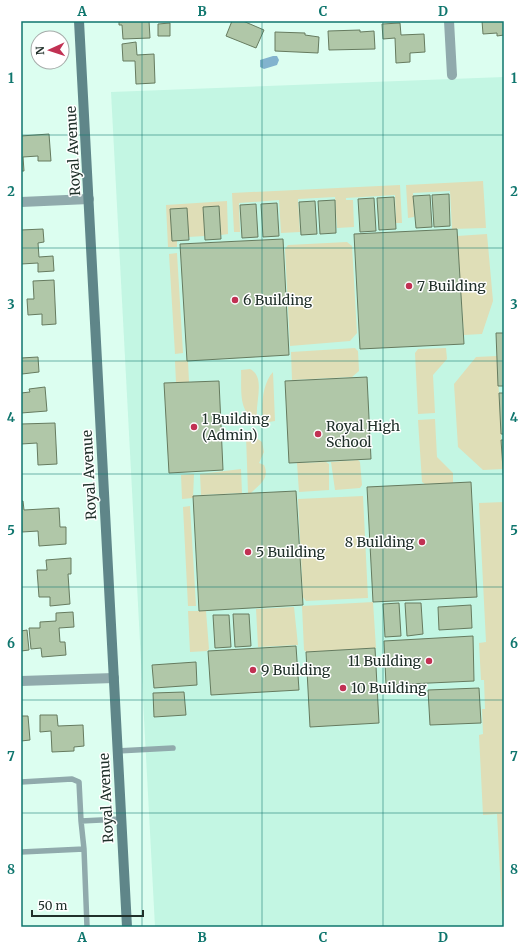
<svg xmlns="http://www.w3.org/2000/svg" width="525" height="948" font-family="Merriweather,serif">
<rect width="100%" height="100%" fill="#dcfef0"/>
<!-- built -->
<path fill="#c3f6e3" d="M504 77V927H155L111 92Z"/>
<!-- green -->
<path fill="#dfdeb7" d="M483 181 486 228 452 229 450 191 413 193 414 217 408 218 406 185Z
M400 185 402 223H396L395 195 346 198V200H353L354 227 337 228 335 197 298 199 300 232 281 233 279 200 239 203 240 232H234L232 193Z
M227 201 228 234 221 235 219 206 203 207 205 236 188 237 187 208 171 209 172 241H177V247H168L166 205Z
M487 234 493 301 482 334 464 335 457 236Z
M347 242 352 246 357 333 350 341 290 346 285 249 288 245Z
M177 253 183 353 175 354 169 254Z
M355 348 358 351 359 371 352 377 292 380 291 352Z
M446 348 447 359 433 375 435 413 418 414 415 353 418 349Z
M497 356 503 469 483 470 458 447 454 384 476 357Z
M187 360 188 361 189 382 176 383 175 361Z
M250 369C266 377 255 402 257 418 237 416 242 384 241 370Z
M273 372 275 421 263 423C261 407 262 384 273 372Z
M435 419 437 457 453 473V483L425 484 422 482 418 420Z
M246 436 255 437 262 442 264 452 259 463 264 465C270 478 260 484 251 493H248Z
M358 460 360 462 362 485 360 488 335 490 331 462Z
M326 462 329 464V490L299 492 297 463Z
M241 469 242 493 201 495 200 474Z
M194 474 193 498 182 499 181 475Z
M363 496 368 598 306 601 303 597 298 499Z
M504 502V914L502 913 497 814 483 815 479 735 483 734 482 709H485L484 680H481L479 643 486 642 479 503Z
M190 506 196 606H188L183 507Z
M373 602 376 648 306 652 304 650 302 606Z
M294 607 298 645 258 647 256 609Z
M188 611H206L209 649 207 651 190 652Z"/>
<!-- water -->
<path fill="#82b3ce" d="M273 56H277L279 60 277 65 264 69 260 67V60Z"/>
<!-- building -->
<path fill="#b0c7a8" stroke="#667b5f" d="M119 21H149L150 38 123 39 122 25H119Z
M232 21H243L264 30 256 48 226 36Z
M482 21H504V35L497 36V33L483 34Z
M170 23V36H158V24Z
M400 23 401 35 424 34 425 52 410 53V62L396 63 395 38 383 39 382 24Z
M360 30V32L374 31 375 49 329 50 328 31Z
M275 32 305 33V35L319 37 318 53 275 51Z
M136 42 137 55 154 54 155 83 136 84 135 61H123L122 44Z
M49 134 51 161H38V156L23 157 24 171H21V136Z
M449 194 450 226 434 227 432 195Z
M430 195 432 227 416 228 413 196Z
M394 197 396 229 379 230 377 198Z
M374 198 376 231 360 232 358 199Z
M335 200 336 233 320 234 318 201Z
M315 201 317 234 301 235 299 202Z
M277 203 279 236 263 237 261 204Z
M256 204 258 237 242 238 240 205Z
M219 206 221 239 205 240 203 207Z
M187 208 189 240 172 241 170 209Z
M43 229 44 242 38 243 39 257 53 256 54 271 38 272V263L21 264V230Z
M457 229 464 344 360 349 354 234Z
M283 239 289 355 187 361 180 244Z
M54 280 56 324 42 325V314L28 315 27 299H34L33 281Z
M496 333H504V386H498Z
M38 357 39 372 22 374 21 358Z
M367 377 371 459 289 463 285 381Z
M219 381 223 470 169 473 164 383Z
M45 387 47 411 21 413V393L30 392 29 389Z
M499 393H504V434H501Z
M55 423 57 464 38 465 37 443 21 444V424Z
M501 440H504V488L503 469Z
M471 482 477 597 373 602 367 487Z
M296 491 303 605 199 611 193 496Z
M21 501H23L24 510 59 508 60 527H66V544L39 546 38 531 22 532Z
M71 558V574H68L70 604 50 606V597H39L37 570H47L46 560Z
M399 603 401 636 385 637 383 604Z
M405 603H421L423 634 407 636Z
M471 605 472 628 439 630 438 607Z
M73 612 74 627 59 628 60 642H65L66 655 42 657 41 648 31 649 29 628H40V622L56 621V613Z
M233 614H249L251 646 235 647Z
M213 615H229L231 647 215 648Z
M27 630 29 650 21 651V631Z
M473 636 474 681 386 685 384 641Z
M296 646 299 690 211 695 208 651Z
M375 648 379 723 310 727 306 652Z
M196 662 197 685 154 688 152 665Z
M479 688 481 723 430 725 428 690Z
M184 692 186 715 154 717 153 693Z
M40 715H57L58 726 83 725 84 746 74 747V751L52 752 51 731 40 732Z
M21 716H28L30 740 21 741Z"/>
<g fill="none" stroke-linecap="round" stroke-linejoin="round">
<!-- lane -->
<path stroke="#90aaac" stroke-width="5.5" d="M117 751 173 748
M21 782 72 779 79 782 81 821 121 819
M81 821 84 849
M21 852 84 849 87 927"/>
<!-- street -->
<path stroke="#90aaac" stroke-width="10" d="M449 21 452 75
M21 202 89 199
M21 681 114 678"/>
<!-- secondary -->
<path stroke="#5f8689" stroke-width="10" d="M79 21 127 927"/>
</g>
<!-- grid -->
<path fill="none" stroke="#0f766e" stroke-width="1" stroke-opacity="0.55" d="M142 21V927M262 21V927M383 21V927M21 135H504M21 248H504M21 361H504M21 474H504M21 587H504M21 700H504M21 813H504"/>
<!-- markers -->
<g fill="#c13153" stroke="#fff" stroke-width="1.5">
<circle cx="409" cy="286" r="4"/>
<circle cx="235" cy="300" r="4"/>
<circle cx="194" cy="427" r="4"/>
<circle cx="318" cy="434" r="4"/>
<circle cx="422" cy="542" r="4"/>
<circle cx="248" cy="552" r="4"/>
<circle cx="429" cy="661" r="4"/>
<circle cx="253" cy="670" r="4"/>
<circle cx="343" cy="688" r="4"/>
</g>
<g text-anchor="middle" stroke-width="3" stroke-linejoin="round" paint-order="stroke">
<!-- street labels -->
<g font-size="14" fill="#20302a" stroke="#fff">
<text transform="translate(73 151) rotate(-93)" y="5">Royal Avenue</text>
<text transform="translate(89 475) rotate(-93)" y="5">Royal Avenue</text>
<text transform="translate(106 798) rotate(-93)" y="5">Royal Avenue</text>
</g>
<!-- poi labels -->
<g font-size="14" fill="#20302a" stroke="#fff" text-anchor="start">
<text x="417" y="291">7 Building</text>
<text x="243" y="305">6 Building</text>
<text x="202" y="424">1 Building<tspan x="202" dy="16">(Admin)</tspan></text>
<text x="326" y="431">Royal High<tspan x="326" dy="16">School</tspan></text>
<text x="414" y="547" text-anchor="end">8 Building</text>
<text x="256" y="557">5 Building</text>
<text x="421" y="666" text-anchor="end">11 Building</text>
<text x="261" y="675">9 Building</text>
<text x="351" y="693">10 Building</text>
</g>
</g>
<!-- border -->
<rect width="525" height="948" fill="none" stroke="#ffffff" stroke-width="44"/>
<!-- north arrow -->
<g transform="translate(50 50) rotate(267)"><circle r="19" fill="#ffffff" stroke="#a6acaa"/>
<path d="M0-3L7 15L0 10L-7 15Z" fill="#c13153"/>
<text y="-6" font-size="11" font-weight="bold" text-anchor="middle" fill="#20302a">N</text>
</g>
<!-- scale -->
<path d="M32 910v6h111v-6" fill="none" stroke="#20302a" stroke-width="2"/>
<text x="38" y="910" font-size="12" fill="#20302a" stroke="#ffffff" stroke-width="3" paint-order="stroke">50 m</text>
<rect x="22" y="22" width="481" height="904" fill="none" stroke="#0f766e" stroke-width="1.5"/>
<g font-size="13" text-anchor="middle" font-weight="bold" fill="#0f766e">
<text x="82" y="16">A</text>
<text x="202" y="16">B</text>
<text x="323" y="16">C</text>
<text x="443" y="16">D</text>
<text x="11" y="83">1</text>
<text x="514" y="83">1</text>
<text x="11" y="196">2</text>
<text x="514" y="196">2</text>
<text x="11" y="309">3</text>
<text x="514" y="309">3</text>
<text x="11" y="422">4</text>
<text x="514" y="422">4</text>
<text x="11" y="535">5</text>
<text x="514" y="535">5</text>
<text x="11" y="648">6</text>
<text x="514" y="648">6</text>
<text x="11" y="761">7</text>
<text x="514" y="761">7</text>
<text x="11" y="874">8</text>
<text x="514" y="874">8</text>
<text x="82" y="942">A</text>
<text x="202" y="942">B</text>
<text x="323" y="942">C</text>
<text x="443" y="942">D</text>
</g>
</svg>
